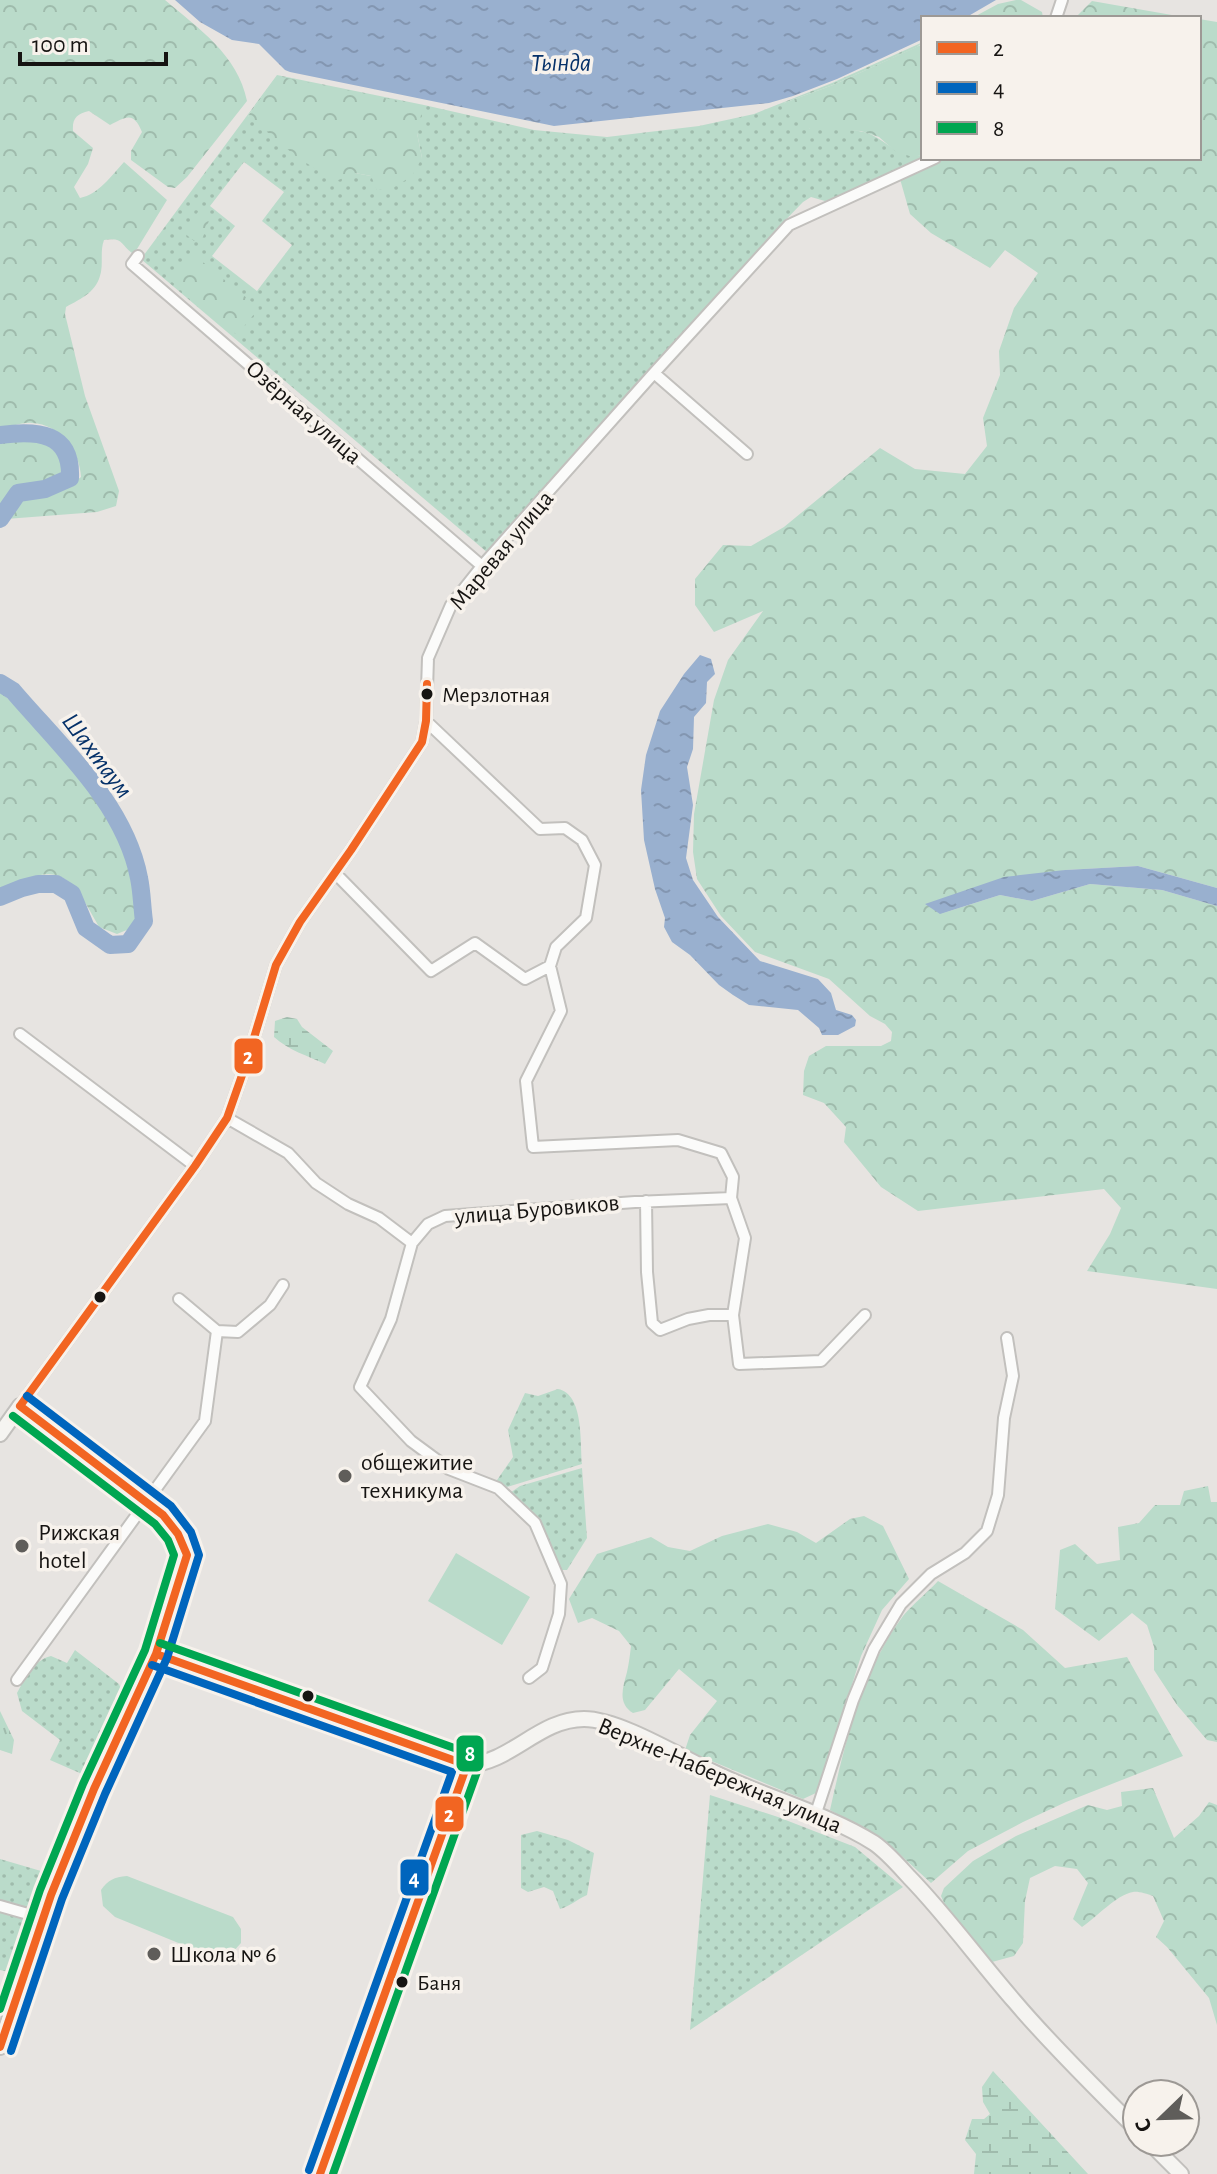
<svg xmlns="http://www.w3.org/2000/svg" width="1217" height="2174" font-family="'Alegreya Sans',sans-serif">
<defs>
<pattern id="grass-dots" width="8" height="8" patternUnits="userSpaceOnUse" patternTransform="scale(2)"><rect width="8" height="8" fill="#badbca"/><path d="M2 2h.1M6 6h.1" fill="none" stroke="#9fbbac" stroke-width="1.8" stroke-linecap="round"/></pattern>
<pattern id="forest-crowns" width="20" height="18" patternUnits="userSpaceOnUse" patternTransform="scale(2)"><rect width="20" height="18" fill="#badbca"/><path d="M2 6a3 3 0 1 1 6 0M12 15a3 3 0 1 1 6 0" fill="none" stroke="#9fbbac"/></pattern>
<pattern id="wetland-marsh" width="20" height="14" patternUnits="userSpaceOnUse" patternTransform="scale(2)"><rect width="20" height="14" fill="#badbca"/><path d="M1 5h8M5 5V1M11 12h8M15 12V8" fill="none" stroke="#9fbbac"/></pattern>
<pattern id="park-tufts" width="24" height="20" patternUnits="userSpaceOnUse" patternTransform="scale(2)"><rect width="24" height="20" fill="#badbca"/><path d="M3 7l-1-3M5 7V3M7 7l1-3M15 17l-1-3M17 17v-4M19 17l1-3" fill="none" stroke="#9fbbac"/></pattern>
<pattern id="water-ripples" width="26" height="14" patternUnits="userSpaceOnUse" patternTransform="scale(2)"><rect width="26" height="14" fill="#99b0cf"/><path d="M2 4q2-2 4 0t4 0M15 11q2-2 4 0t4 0" fill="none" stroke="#8396b1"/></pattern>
</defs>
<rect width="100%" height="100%" fill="#e7e4e1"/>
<!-- grass -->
<path fill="url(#grass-dots)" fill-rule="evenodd" d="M923 42 917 47 833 85 784 103 810 129C828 129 847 128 864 132 886 138 898 160 923 155L924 158 840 197 825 201 811 197 803 202 772 234 488 553 141 259 277 75 424 105 534 130 607 137 699 126 754 114 832 83ZM277 77 417 133 422 158 371 176 355 173 248 116ZM244 162 284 192 262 221 292 245 257 291 212 256 235 226 210 206Z
M558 1389C584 1394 580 1442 582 1464L507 1487 495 1483 513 1457 508 1430 525 1393 538 1396Z
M582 1468 587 1538 567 1570H560C551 1540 536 1512 510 1493L520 1486Z
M75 1650 119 1684 125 1699 87 1770 82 1774 50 1760 60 1740 22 1711 17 1693C26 1677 32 1661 51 1656L67 1663Z
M710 1795 778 1817 855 1847 903 1887 690 2030Z
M537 1831 568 1840 594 1853 587 1895C577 1899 571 1906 560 1909L553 1891 544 1887 528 1892 521 1888V1835Z
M0 1859 41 1871 31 1911 0 1903Z
M0 1911 30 1919 13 1973 0 1970Z"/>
<!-- forest -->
<path fill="url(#forest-crowns)" d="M0 0H165C198 28 238 55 247 101L187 177 175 188 168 187 131 160V151L142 132C133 110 125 118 110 125L89 111C77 114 72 118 73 131L93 148 88 164 74 187 80 198C99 194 111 176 124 162L167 200 137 249 132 253C120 244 123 237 104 240 100 251 103 261 101 272 97 292 82 298 66 307L65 314 85 396 119 491 116 506 97 512 6 519 25 497 52 492 71 485 81 477C80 451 60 424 32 423 22 422 10 427 0 430Z
M1016 0H1021L1042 12 1043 18H972L998 4Z
M1092 1 1189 18H1075Z
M1199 19 1217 22V888L1138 866 1065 870 940 914 1000 895 1032 901 1090 884 1162 890 1217 906V1289L1087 1271 1110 1234 1121 1208 1104 1189 918 1211 881 1187 844 1142 846 1127 824 1103 803 1095 804 1071 809 1056 826 1046H881L891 1041 892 1032 885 1024 870 1016 829 979 755 952 721 916 697 879 693 852 694 814 714 700 728 660 763 611 714 632 695 605V579L723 545 751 546 784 527 880 448 915 469 965 474 987 446 983 418 1000 375 999 351 1014 308 1038 273 1005 250 990 268 931 233 910 214 900 179 943 158H1199Z
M923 44V155L912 157 895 151 879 137 861 131 810 129 789 116 784 103 833 85Z
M277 76 423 106 417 133 422 158 412 176 391 189 377 190 371 176 355 173 336 181 298 158 248 116Z
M207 209 211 215 203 237 194 241 183 232 198 212Z
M193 254 259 308 237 335 171 281Z
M26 438C46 441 59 450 64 470L46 484 14 490 0 509V443Z
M0 692 18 707 46 738 87 788 118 832 133 879 138 913 134 927 117 934 99 927C69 872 60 860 0 891Z
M1208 1486 1211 1502H1217V1742L1207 1740 1177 1705 1154 1670V1647L1147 1625 1132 1613 1099 1641 1055 1609 1060 1550 1075 1544 1097 1564 1120 1560 1118 1527 1139 1523 1155 1505H1180L1184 1491Z
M864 1516 883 1526 909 1579 882 1610 861 1656 818 1792 803 1799 685 1750 690 1735 717 1701 679 1669 645 1710 633 1713C617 1703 623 1687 627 1672 629 1663 630 1654 631 1646L619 1631 592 1618 578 1623 569 1599 597 1554 651 1537 668 1547 690 1551 722 1536 768 1524 797 1532 816 1543 850 1519Z
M938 1581 1023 1630 1065 1668 1127 1657 1183 1756 1066 1802 1023 1822 968 1851 931 1883 883 1839 830 1810C845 1743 861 1673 903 1616 913 1604 927 1593 938 1581Z
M1153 1788 1174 1838 1199 1816 1209 1802 1217 1805V2025L1209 1998 1167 1947 1156 1937 1164 1921 1153 1896C1147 1894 1138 1891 1133 1892 1116 1895 1097 1917 1082 1927L1073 1919 1088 1883 1077 1869 1055 1866 1030 1878 1025 1901 1023 1943 1014 1956 992 1962 945 1905 941 1896 944 1888 973 1861 1016 1836 1088 1805 1107 1810 1122 1806 1121 1792Z"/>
<!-- wetland -->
<path fill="url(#wetland-marsh)" d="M287 1017 297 1019 302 1027 333 1051 325 1064C308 1056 288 1050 274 1037L275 1021Z
M993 2071 1088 2174H974L976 2154 965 2140 972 2119H984L990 2114 983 2102 982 2087Z"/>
<!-- park -->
<path fill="url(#park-tufts)" d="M0 1711 14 1740 12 1754 0 1750Z"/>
<!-- pitch -->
<path fill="#badbca" d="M456 1553 530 1597 502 1645 428 1601Z
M127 1876 233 1917 241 1929V1943L232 1953 215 1958 115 1917 103 1906 101 1890C108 1880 114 1877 127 1876Z"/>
<!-- water -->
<path fill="url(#water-ripples)" d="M175 0H996L965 18H923V39L837 79 793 96 769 103 554 126 290 72 285 70 259 44 232 40 200 22Z
M700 655 711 659 715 674 707 682 706 703 694 717 693 749 687 767 693 805 686 858 693 880 718 917 760 961 818 979 831 993 836 1010 852 1015 856 1020 855 1026 838 1035H822L819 1028 798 1010 749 1005 733 995 719 985 690 955 672 942 664 927 665 918 655 889 644 840 641 790 646 755 660 711 684 674Z
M1138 866 1217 888V906L1162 890 1090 884 1032 901 1000 895 940 914 925 904 1004 877 1065 870Z"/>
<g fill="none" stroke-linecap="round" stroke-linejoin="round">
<!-- river -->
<path stroke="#99b0cf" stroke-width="18" d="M0 435C37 430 72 432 70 478L45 489 18 493 0 519
M0 683 13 691C60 746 125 804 139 878 142 892 142 907 144 921L128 944 110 945 86 928 72 894 56 884H38L22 888 0 897"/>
<!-- street casing -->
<g stroke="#c2c0bd" stroke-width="14">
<path id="street" d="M1056 18 1062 0
M138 256 132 264 482 566
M654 373 747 454
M426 721 540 829 565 828 582 840 595 865 586 918 556 947 550 966
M335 873 431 971 475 943 525 979 550 966 561 1011 526 1081 533 1147 678 1140 721 1153 733 1177 731 1198
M20 1034 195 1166
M227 1118 288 1153 316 1183 348 1204 379 1218 412 1243
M646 1201 647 1272 652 1323 660 1330 688 1319 709 1315H733
M217 1331 238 1332 270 1305 283 1285
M20 1406 195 1166 227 1118 247 1061 276 965 300 922 351 850 422 742 426 721 428 658 451 605 482 566 654 373 789 225 935 158
M529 1678 542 1668 559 1614 561 1584 535 1523 498 1488 449 1469 411 1441 360 1387 391 1319 412 1243 428 1224 445 1216 635 1202 731 1198 745 1238 733 1315 739 1364 821 1361 865 1315
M17 1680 205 1421 217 1331 179 1299
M815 1816 853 1700 874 1649 901 1604 931 1574 965 1553 987 1531 998 1495 1004 1418 1013 1376 1007 1338
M0 1906 42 1918"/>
</g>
<!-- secondary casing -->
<g stroke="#c2c0bd" stroke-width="18">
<path id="secondary" d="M0 1434 20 1406 163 1515C175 1528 183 1538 187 1555L156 1654 94 1789 51 1895 0 2047
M156 1654 467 1765C511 1763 539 1719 584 1719 619 1719 679 1756 713 1772 764 1797 826 1813 874 1843 887 1852 898 1865 909 1877 947 1916 979 1961 1015 2002 1053 2047 1096 2088 1137 2130
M1149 2142 1181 2174
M320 2174 467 1765"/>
</g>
<!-- street -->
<use href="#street" stroke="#fbfbfa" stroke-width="10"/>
<!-- secondary -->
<use href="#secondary" stroke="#f5f4f1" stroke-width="14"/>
<!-- bus-1 casing -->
<g stroke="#f7f2ec" stroke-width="14">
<path id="bus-1" d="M20 1406 195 1166 227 1118 247 1061 276 965 300 922 351 850 422 742 426 721 427 684
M156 1654 467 1765 320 2174
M0 2047 51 1895 94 1789 156 1654 187 1555 178 1534 163 1515 20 1406"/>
</g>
<!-- bus-2 casing -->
<g stroke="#f7f2ec" stroke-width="14">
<path id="bus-2" d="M152 1665 452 1772 309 2170
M11 2051 62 1899 105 1794 167 1658 199 1555 191 1532 171 1506 27 1396"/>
</g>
<!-- bus-3 casing -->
<g stroke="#f7f2ec" stroke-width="14">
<path id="bus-3" d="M160 1643 471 1754 478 1761V1769L333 2174
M0 2009 40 1890 83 1784 145 1650 174 1555 168 1540 155 1524 13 1416"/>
</g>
<!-- bus-1 -->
<use href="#bus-1" stroke="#f26522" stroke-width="8"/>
<!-- bus-2 -->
<use href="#bus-2" stroke="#0065bd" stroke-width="8"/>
<!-- bus-3 -->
<use href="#bus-3" stroke="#00a651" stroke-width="8"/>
</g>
<!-- markers -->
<g fill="#161412" stroke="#f7f2ec" stroke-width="3">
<circle cx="427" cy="694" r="7"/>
<circle cx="100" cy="1297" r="7"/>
<circle cx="308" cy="1696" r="7"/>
<circle cx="402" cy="1982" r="7"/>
</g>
<g fill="#5f5d5a" stroke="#f7f2ec" stroke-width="3">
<circle cx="345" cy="1476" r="8"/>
<circle cx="22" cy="1546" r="8"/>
<circle cx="154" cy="1954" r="8"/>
</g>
<g text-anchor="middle" stroke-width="7" stroke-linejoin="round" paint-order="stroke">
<!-- bus labels -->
<g font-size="22" fill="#161412" stroke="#f7f2ec" text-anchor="start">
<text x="442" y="702">Мерзлотная</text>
<text x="417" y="1990">Баня</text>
</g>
<!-- street labels -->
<g font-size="24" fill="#161412" stroke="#f7f2ec">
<text transform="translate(304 412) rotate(41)" y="8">Озёрная улица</text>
<text transform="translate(501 550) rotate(-50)" y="8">Маревая улица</text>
<text transform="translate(537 1209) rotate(-5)" y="8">улица Буровиков</text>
<text transform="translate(720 1775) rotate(23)" y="8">Верхне-Набережная улица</text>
</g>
<!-- poi labels -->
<g font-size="24" fill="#161412" stroke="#f7f2ec" text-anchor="start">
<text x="361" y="1470">общежитие<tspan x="361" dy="28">техникума</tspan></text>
<text x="38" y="1540">Рижская<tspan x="38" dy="28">hotel</tspan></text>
<text x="170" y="1962">Школа № 6</text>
</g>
<!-- water labels -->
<g font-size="26" font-style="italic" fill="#053169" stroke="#f7f2ec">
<text x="561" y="71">Тында</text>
<text transform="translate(98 755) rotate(53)" y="9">Шахтаум</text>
</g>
</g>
<g stroke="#f7f2ec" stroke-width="3">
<rect x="233" y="1037" width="31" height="38" rx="8" fill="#f26522"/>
<rect x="455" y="1734" width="30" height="39" rx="8" fill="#00a651"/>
<rect x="434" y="1795" width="31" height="38" rx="8" fill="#f26522"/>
<rect x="399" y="1858" width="31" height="39" rx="8" fill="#0065bd"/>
</g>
<g font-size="22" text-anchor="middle" font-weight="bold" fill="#fff">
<text x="248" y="1064">2</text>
<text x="470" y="1761">8</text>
<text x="449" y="1822">2</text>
<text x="414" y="1885">4</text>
</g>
<!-- legend -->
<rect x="921" y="16" width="280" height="144" fill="#f7f2ec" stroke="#9d9995" stroke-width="2"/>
<rect x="937" y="42" width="40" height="12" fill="#f26522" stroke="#9d9995" stroke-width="2"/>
<text x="993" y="56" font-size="24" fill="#161412">2</text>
<rect x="937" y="82" width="40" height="12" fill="#0065bd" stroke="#9d9995" stroke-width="2"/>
<text x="993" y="96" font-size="24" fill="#161412">4</text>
<rect x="937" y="122" width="40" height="12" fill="#00a651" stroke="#9d9995" stroke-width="2"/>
<text x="993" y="136" font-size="24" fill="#161412">8</text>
<!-- north arrow -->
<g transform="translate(1161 2118) rotate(247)"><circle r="38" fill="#f7f2ec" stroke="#9d9995" stroke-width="2"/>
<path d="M0-6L14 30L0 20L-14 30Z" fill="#5f5d5a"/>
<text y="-12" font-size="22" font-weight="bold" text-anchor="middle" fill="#161412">С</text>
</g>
<!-- scale -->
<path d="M20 52v12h146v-12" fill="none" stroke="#161412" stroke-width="4"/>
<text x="32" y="52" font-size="24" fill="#161412" stroke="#f7f2ec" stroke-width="6" paint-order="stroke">100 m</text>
</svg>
